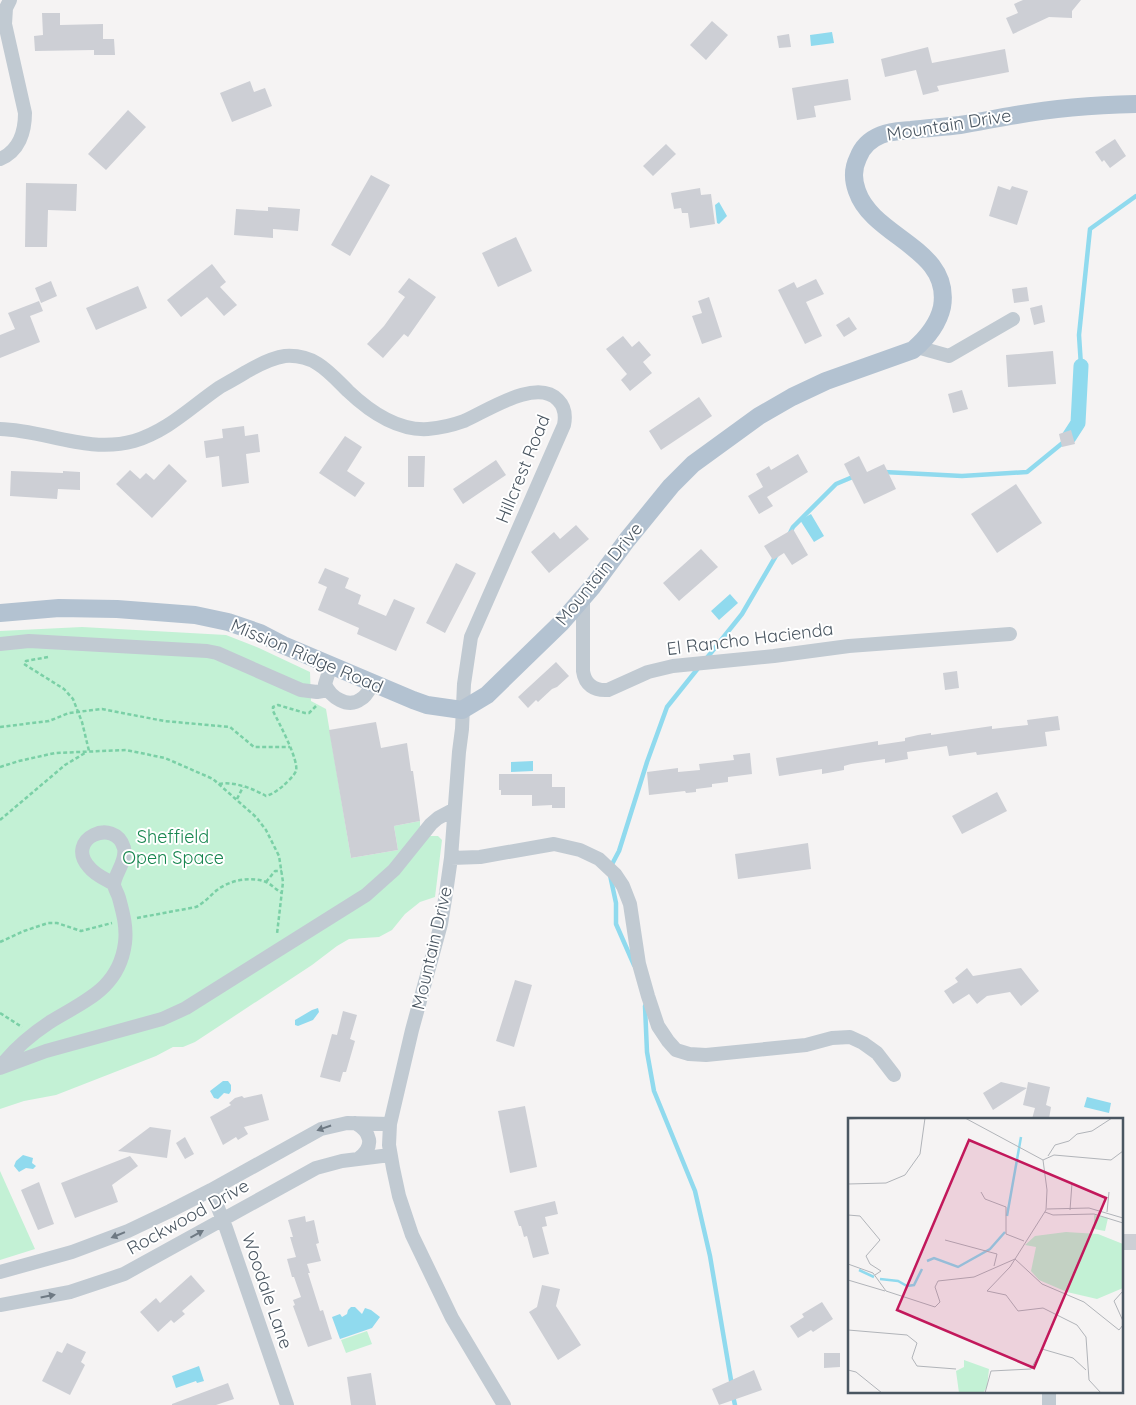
<svg xmlns="http://www.w3.org/2000/svg" width="1136" height="1405" font-family="Quicksand,sans-serif">
<rect width="100%" height="100%" fill="#f5f3f3"/>
<!-- green -->
<path fill="#c3f1d5" d="M82 627 226 635 259 648 310 672 311 701 326 709 351 858 398 850 394 826 420 821V826L430 836H438L442 840 435 897 420 902 405 914 392 930 379 937 349 939 337 946 312 965 195 1042 183 1047H173L156 1056 56 1095 24 1101 0 1109V631Z
M0 1171 35 1249 0 1260Z
M367 1331 372 1344 346 1353 341 1340Z"/>
<!-- water -->
<path fill="#90daee" d="M832 32 834 43 811 46 810 35Z
M719 202 727 216 719 224 717 223 715 205Z
M811 514 824 536 814 542 800 520Z
M730 594 738 603 719 620 711 611Z
M533 761V771L511 772V762Z
M318 1008 319 1012 313 1020 298 1026 295 1025V1020L312 1010Z
M223 1081H228L231 1085V1091L229 1094 224 1093 218 1099 214 1098 210 1091Z
M1087 1097 1111 1103 1109 1113 1084 1107Z
M23 1155 33 1158 32 1163 36 1166 33 1169 26 1168 19 1172 14 1166 16 1161Z
M351 1307H355L362 1314 365 1308 371 1310 380 1317 372 1328 340 1339 332 1317 340 1314 342 1317 347 1314 348 1310Z
M199 1366 204 1381 197 1383 196 1381 176 1388 172 1376Z"/>
<g fill="none" stroke-linecap="round" stroke-linejoin="round">
<!-- stream -->
<path stroke="#90daee" stroke-width="4.5" d="M1081 366 1079 335 1090 229 1136 196
M884 472 962 476 1027 472 1065 441
M789 535 793 527 836 484 855 476
M706 659 742 614 777 554
M610 868 619 851 647 762 667 707 699 667
M610 875 616 903V924L634 965
M645 1006 647 1052 654 1091 695 1191 710 1256 732 1386
M733 1396 735 1405"/>
<!-- canal -->
<path stroke="#90daee" stroke-width="15" d="M1069 437 1078 423 1081 366"/>
</g>
<!-- building -->
<path fill="#cdcfd5" d="M1023 0H1081L1072 11V18L1049 17 1013 34 1006 18 1018 13 1014 4Z
M42 13H60V25L103 24V39H114L115 55H94V50L35 51 34 36 43 35Z
M712 21 728 35 706 60 690 45Z
M789 34 791 47 779 48 777 36Z
M928 47 932 63 1005 49 1009 72 937 86 939 91 923 95 916 70 885 77 881 59Z
M848 79 851 100 814 106 816 117 797 120 792 88Z
M250 81 254 92 265 88 272 106 232 122 220 93Z
M128 110 146 127 106 170 88 154Z
M1115 139 1126 156 1110 168 1104 160 1102 162 1095 152Z
M666 144 676 154 653 176 643 166Z
M371 175 390 185 350 256 331 245Z
M26 183 77 184 76 211 48 210 47 247H25Z
M998 186 1010 190 1012 186 1028 191 1017 225 989 216Z
M700 188 701 195 711 194 715 224 690 228 688 213H682L681 208 674 209 671 193Z
M268 207 300 209 298 231 273 229V238L234 235 236 209 268 211Z
M516 237 532 271 498 287 482 253Z
M212 264 226 282 220 287 237 305 224 316 207 297 181 317 167 300Z
M409 278 436 297 408 337 404 334 383 358 367 344 384 326 405 297 398 292Z
M816 279 824 294 806 302 822 336 805 344 778 290 794 282 797 288Z
M51 281 57 296 41 303 35 288Z
M138 286 147 308 96 330 86 308Z
M1027 287 1029 301 1014 303 1012 289Z
M709 297 722 337 702 344 692 316 702 313 698 301Z
M39 301 43 311 30 316 40 342 0 358V335L15 329 8 313Z
M1042 305 1045 322 1034 325 1030 308Z
M849 317 857 329 844 337 836 325Z
M623 336 632 347 639 341 651 355 643 362 652 373 630 391 621 380 627 374 606 349Z
M1053 351 1056 384 1008 387 1006 355Z
M962 390 968 409 953 413 948 394Z
M699 397 712 416 661 450 649 431Z
M244 426 245 436 258 434 260 452 246 454 249 483 222 487 219 456 206 458 204 441 223 438 222 429Z
M1071 430 1075 444 1062 447 1059 434Z
M345 436 362 447 347 471 365 483 355 497 319 473Z
M798 454 808 472 767 497 773 506 759 514 748 496 763 487 756 474 769 466 771 470Z
M408 456H425L424 487H408Z
M859 456 867 472 884 464 896 489 864 504 844 464Z
M496 460 506 475 463 504 453 489Z
M169 464 187 481 152 518 116 484 130 470 140 479 146 473 154 480Z
M11 471 63 473V471L80 472V490L58 489 57 499 10 496Z
M1016 484 1042 523 997 553 971 514Z
M576 525 589 539 549 573 531 552 554 532 560 539Z
M793 529 808 555 792 565 784 553 773 560 764 546Z
M701 549 718 567 679 601 663 583Z
M456 563 476 573 445 633 426 623Z
M325 568 349 578 345 588 361 595 358 604 386 616 394 599 415 608 396 651 357 634 359 628 318 610 327 587 318 583Z
M556 662 569 676 557 687 552 689 538 702 536 700 528 708 518 697Z
M957 671 959 688 945 690 943 673Z
M1058 716 1060 730 1045 732 1047 746 977 755 976 752 949 756 947 746 907 752 908 759 885 763V759L851 764 844 766V770L822 774V769L779 776 776 758 878 741V745L905 741V738L918 735 931 733V735L992 726V729L1028 725 1027 720Z
M376 722 381 748 407 743 411 771H413L420 821 394 826 398 850 351 858 329 730Z
M750 753 752 774 728 777V782L712 784V787L696 789V792L686 793 685 791 649 795 647 772 678 768V772L700 770 699 764 734 760 733 755Z
M499 774H552V787H565V808H552V805L532 806V795H501V790H499Z
M997 792 1007 811 962 834 952 816Z
M808 843 811 869 738 879 735 854Z
M967 968 973 976 1021 968 1039 991 1021 1006 1010 992 987 996 977 1004 969 994 953 1004 944 991 958 982 955 978Z
M515 980 532 985 514 1047 496 1041Z
M343 1011 357 1015 350 1039 355 1041 346 1072H343L340 1082 320 1077 332 1034 337 1035Z
M1001 1082 1027 1088 1028 1082 1050 1087 1046 1105 1051 1107 1049 1119H1032L1035 1108 1023 1105 1027 1088 993 1110 983 1093Z
M262 1094 269 1120 244 1127 248 1134 238 1140 236 1137 223 1145 210 1117 231 1105 229 1103 235 1098 242 1096 244 1098Z
M525 1106 537 1167 510 1173 498 1111Z
M150 1127 171 1130 167 1158 118 1151Z
M185 1137 194 1154 185 1159 176 1143Z
M130 1156 138 1166 112 1185 118 1202 75 1218 61 1183Z
M39 1182 54 1224 38 1230 21 1190Z
M555 1201 558 1214 545 1217 547 1226 542 1227 549 1254 533 1258 527 1236 524 1237 521 1226H519L514 1211Z
M305 1216 306 1222 314 1220 319 1243 316 1244 321 1261 307 1264 310 1273H308L320 1311 323 1310 332 1339 308 1347 293 1306 295 1305 293 1300 301 1297 294 1277H292L287 1259 296 1257 290 1237H293L288 1220Z
M1122 1234H1136V1250H1122Z
M191 1275 205 1291 182 1311 185 1314 174 1323 171 1320 158 1332 140 1312 156 1298 160 1303Z
M542 1285 560 1289 556 1306 581 1345 558 1360 529 1312 537 1307Z
M822 1302 833 1319 813 1332 811 1330 798 1338 790 1326 804 1317 802 1314Z
M67 1343 86 1352 81 1362 85 1365 70 1395 42 1381 57 1351 62 1353Z
M824 1353H840V1367L824 1368Z
M754 1370 762 1390 719 1405 712 1389Z
M371 1373 376 1405H351L347 1377Z
M228 1383 234 1399 216 1405H172V1404Z"/>
<g fill="none" stroke-linecap="round" stroke-linejoin="round">
<!-- path -->
<path stroke="#7ad0a6" stroke-width="2.5" stroke-dasharray="4 2.5" stroke-linecap="butt" d="M48 657 26 661 24 664 64 689 73 699 82 722 89 751
M0 727 49 721 69 713 102 709 164 721 230 727 254 747H290
M0 767 19 761 55 753 126 750 165 758 213 779 256 817 266 830 279 856 283 882 277 934
M219 784C234 781 254 789 266 796 273 794 278 790 283 786 287 782 294 776 296 771 299 760 279 723 273 711V707L278 705 305 713H309L316 706
M237 799 243 787
M0 820 65 765 85 753
M266 882 275 871H282
M137 918 196 907C204 903 210 896 217 890 230 880 251 876 266 882 271 884 276 890 282 893
M0 942 24 931 48 923H57L81 931 112 923
M0 1013 22 1027"/>
<!-- minor -->
<path stroke="#c1cad2" stroke-width="14" d="M0 159C19 151 25 132 25 113L5 24 6 8 10 0
M917 347 949 356 1013 319
M0 429C45 430 88 454 134 441 168 431 192 406 220 387 229 382 238 377 246 372 258 365 271 358 285 356 315 354 329 372 348 391 369 411 397 431 428 429 440 428 453 425 464 421 487 411 537 377 558 400 565 407 566 415 564 425L471 637 464 684 462 729 459 752 451 858 446 893 441 924 412 1030 390 1124 389 1145 393 1168 399 1196 412 1235 452 1318 504 1405
M583 598V671C585 685 594 691 608 690L648 672 673 666 774 656 849 646 1010 634
M0 644 29 641 207 651 217 653 301 690 317 692 328 690
M331 665 325 684C330 697 348 709 361 699 367 696 370 688 373 683
M451 858 480 857 554 844 580 850 599 859 615 874 623 886 630 904 639 964 648 996 658 1026 668 1041 676 1050 689 1054 706 1055 806 1045 832 1038 850 1037 863 1043 877 1053 894 1075
M2 1065C15 1048 32 1034 50 1022 84 1001 119 989 125 943 127 927 123 913 119 898 118 894 114 888 114 884 115 873 127 861 124 848 115 816 64 839 89 867 95 875 105 879 114 884
M0 1068 46 1051 162 1019 186 1008 366 895 394 870 431 824 438 818 453 810
M355 1123C371 1132 375 1146 359 1158
M211 1190 226 1228 287 1405
M0 1272 72 1252 128 1231 170 1211 211 1190 321 1129 347 1123 390 1124
M0 1305 70 1292 124 1274 316 1168 342 1161 390 1155
M1049 1405V1391"/>
<!-- major -->
<path stroke="#b3c2d1" stroke-width="18" d="M0 613 59 608 117 609 195 615 228 622 260 633 283 645 413 700 427 705 462 710 487 695 561 623 593 586 627 540 671 486 693 464 759 416 792 397 826 381 913 350C927 338 938 325 942 307 952 248 873 238 857 191 853 180 853 168 858 158 862 147 871 139 881 135 891 131 901 131 911 130 927 128 944 127 960 125 979 122 997 118 1016 115 1055 108 1096 105 1136 104"/>
</g>
<!-- one-way arrows -->
<defs><path id="oneway-solid" d="M-6-.8H1V-3.2L6.5 0L1 3.2V.8H-6Z" transform="scale(1.25)"/></defs>
<g fill="#6e7983">
<use href="#oneway-solid" transform="translate(324 1128) rotate(161)"/>
<use href="#oneway-solid" transform="translate(197 1234) rotate(-29)"/>
<use href="#oneway-solid" transform="translate(118 1235) rotate(158)"/>
<use href="#oneway-solid" transform="translate(48 1296) rotate(-11)"/>
</g>
<g text-anchor="middle" stroke-width="4" stroke-linejoin="round" paint-order="stroke">
<!-- street labels -->
<g font-size="18" fill="#4a5661" stroke="#fff">
<text transform="translate(949 125) rotate(-9)" y="6">Mountain Drive</text>
<text transform="translate(523 469) rotate(-68)" y="6">Hillcrest Road</text>
<text transform="translate(599 574) rotate(-51)" y="6">Mountain Drive</text>
<text transform="translate(750 639) rotate(-7)" y="6">El Rancho Hacienda</text>
<text transform="translate(307 656) rotate(23)" y="6">Mission Ridge Road</text>
<text transform="translate(432 948) rotate(-77)" y="6">Mountain Drive</text>
<text transform="translate(188 1217) rotate(-29)" y="6">Rockwood Drive</text>
<text transform="translate(267 1291) rotate(71)" y="6">Woodale Lane</text>
</g>
<!-- park labels -->
<g font-size="18" fill="#17864f" stroke="#fff">
<text x="173" y="843">Sheffield<tspan x="173" dy="21">Open Space</tspan></text>
</g>
</g>
<!-- overview -->
<g transform="translate(848 1118)">
<rect width="275" height="275" fill="#f5f3f3"/>
<path d="M246 97 260 100 257 113 246 111ZM218 114 250 116 275 126V170L249 181 219 174 191 162 183 153 188 129 177 127 187 118ZM116 242 141 251 139 269 135 275H111L108 253 116 249Z" fill="#c3f1d5"/>
<path fill="none" stroke="#90daee" stroke-width="2.5" d="M159 98 173 19M79 143 86 140 110 149 142 131 157 114M11 152 26 159M32 161 50 163 59 168 66 167 74 151"/>
<path fill="none" stroke="#b1b4b9" stroke-width="1" d="M117 0 195 42M0 1 21 0M200 38 207 27 221 23 229 16 244 13 264 0M195 42 199 72 198 92 162 149 139 173 158 177 170 193 195 190 229 207 238 219 241 262 253 275M195 42 206 37 263 42 275 33M0 66 38 65 57 57 72 36 77 0M133 74 137 81 158 89V116L176 123M199 91 241 90 275 100M222 92 224 65M197 94 205 97 246 96 275 105M259 94 261 74M0 97 12 98 32 122 18 138 22 146 33 153 27 157M97 122 149 136 146 148M0 146 25 155 38 173 87 189 92 184 87 169 90 163 126 159 167 141 194 166 236 184 271 212 275 207M0 162 37 173M275 173 266 183 275 203M0 212 59 217 69 225 64 240 69 248 108 251M0 252 8 254 34 275M137 275 143 253 183 251 194 231 225 240 238 252"/>
<path fill="#c2185b" fill-opacity="0.15" stroke="#c2185b" stroke-width="2.5" d="M121 22 258 80 186 250 49 192Z"/>
<rect width="275" height="275" fill="none" stroke="#4a5661" stroke-width="2.5"/>
</g>
</svg>
